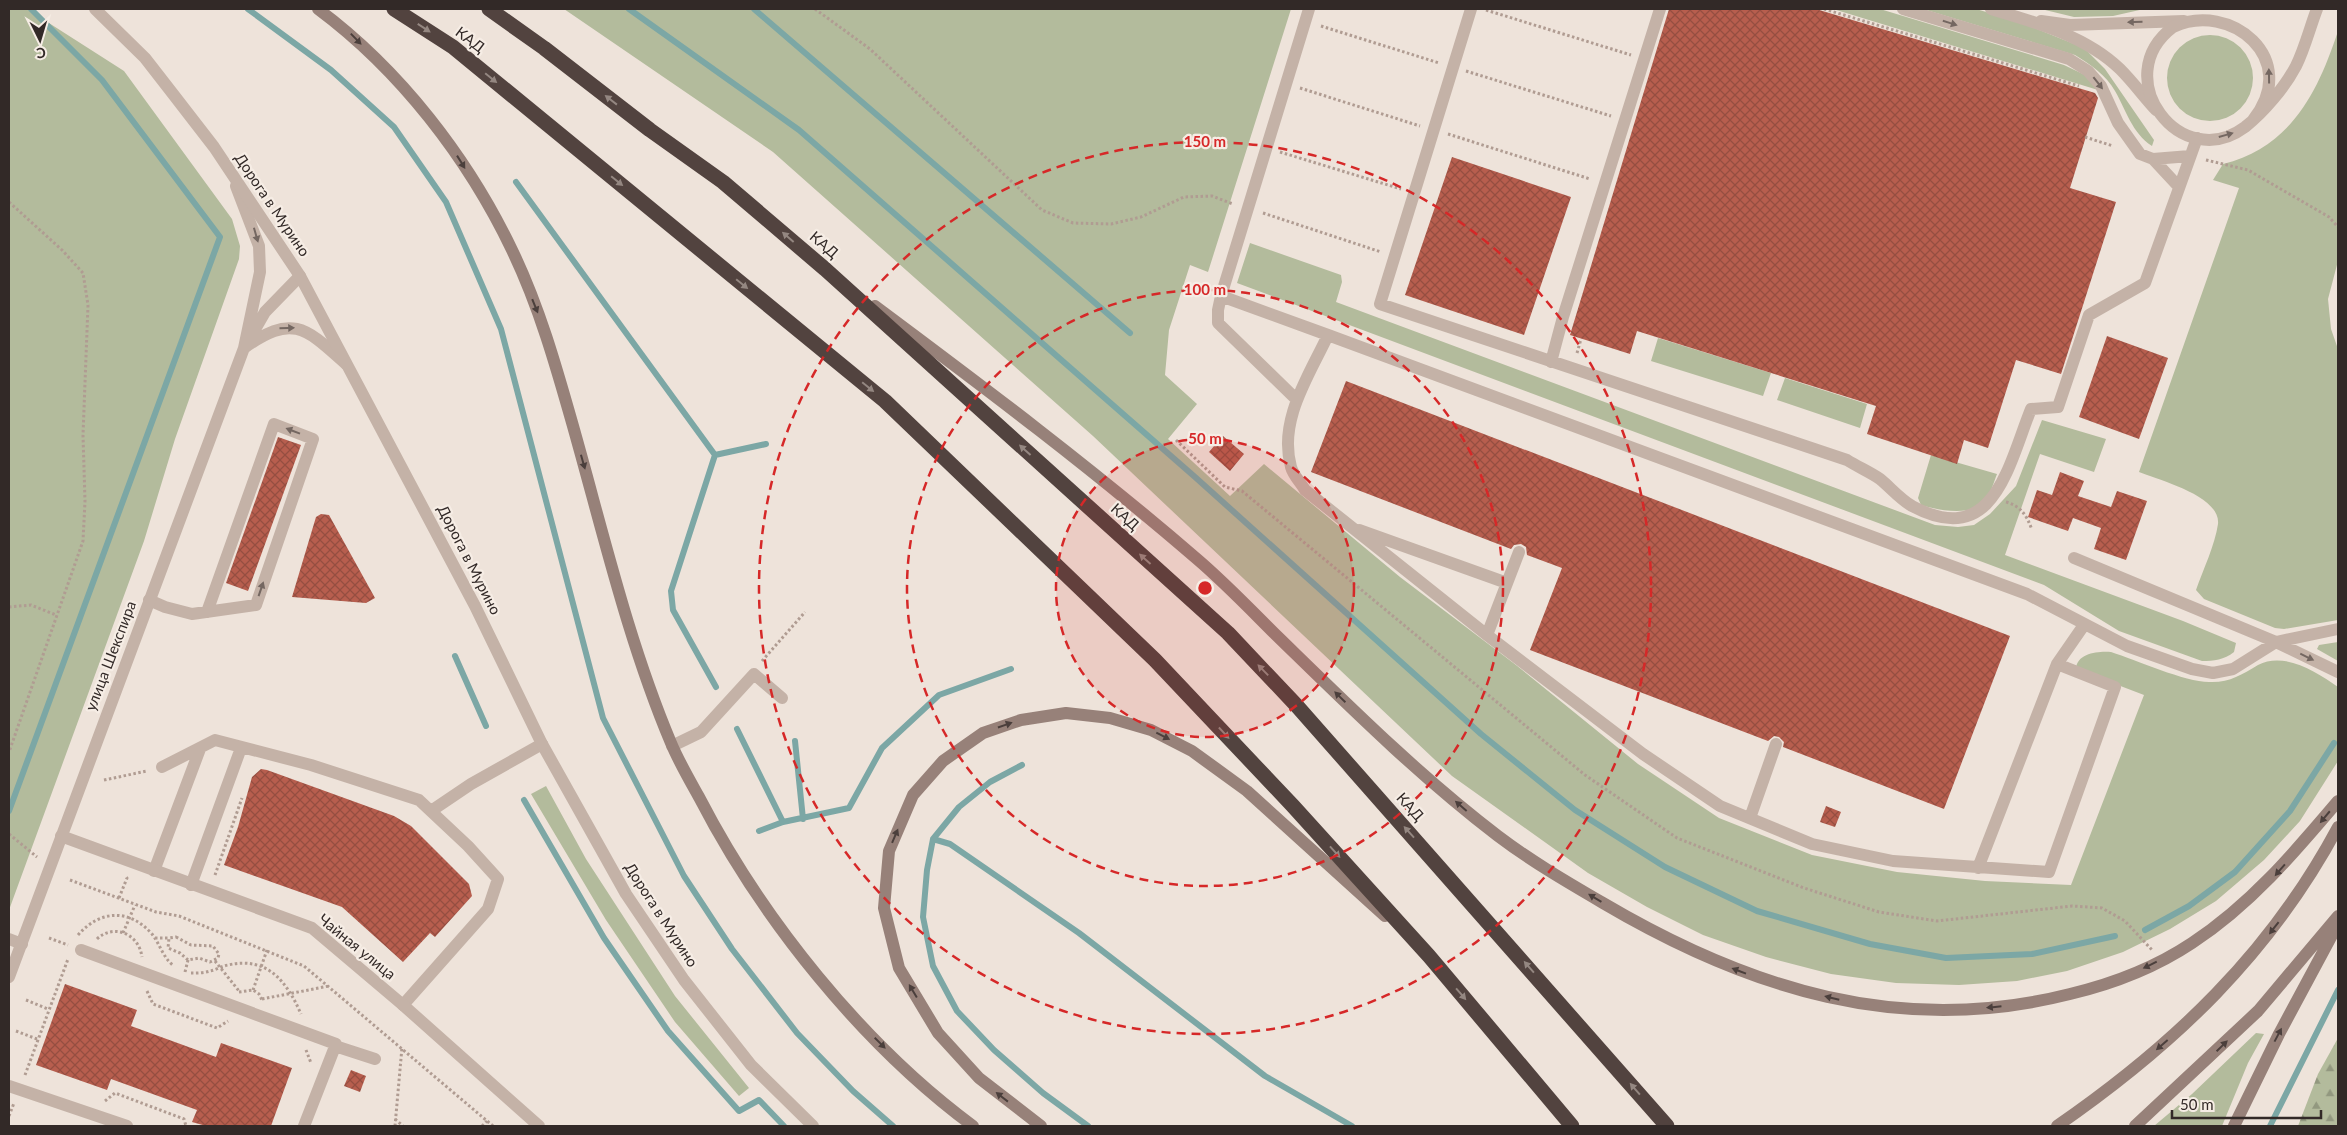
<svg xmlns="http://www.w3.org/2000/svg" width="2347" height="1135" font-family="Lato,sans-serif">
<defs>
<pattern id="forest-firs" width="22" height="20" patternUnits="userSpaceOnUse" patternTransform="scale(1.25)"><rect width="22" height="20" fill="#b3bb9c"/><path d="M5 1l3.5 6h-7zM16 11l3.5 6h-7z" fill="#92987f"/></pattern>
<pattern id="building-cross-hatch" width="8" height="8" patternUnits="userSpaceOnUse" patternTransform="scale(1.25)"><rect width="8" height="8" fill="#b75e4e"/><path d="M0 0l8 8M0 8l8-8" fill="none" stroke="#954e41"/></pattern>
</defs>
<rect width="100%" height="100%" fill="#eee3da"/>
<!-- grass -->
<path fill="#b3bb9c" d="M9 9H27L124 71 232 219 240 246 239 259 175 439 144 541 9 910Z
M564 9H1291L1208 272 1190 265 1169 330 1165 375 1197 404 1168 439 1230 496 1264 464 1400 577 1516 665 1638 764 1719 818 1812 855 1897 872 1985 881 2071 885 2144 695 2076 669C2077 653 2098 651 2111 652 2136 660 2185 682 2209 682 2229 683 2241 675 2258 665 2284 651 2317 672 2338 687V761L2300 821 2264 860 2216 901 2170 929 2123 952 2067 971 2017 981 1959 985 1896 983 1831 974 1766 957 1703 935 1647 907 1588 873 1452 776 1093 436 773 152Z
M1833 9H1880L2064 65 2085 75 2098 90Z
M1923 9H1976L2017 21 2084 48 2105 69 2154 140 2152 146C2132 133 2126 110 2115 91 2106 75 2091 65 2075 55Z
M2041 9H2144L2113 16 2074 17Z
M2338 31V261L2328 299 2331 329 2338 349V620L2284 629 2275 628 2204 599 2196 590C2203 570 2215 545 2218 524 2221 496 2159 480 2139 472L2239 188 2213 180 2223 164C2291 147 2318 92 2338 31Z
M2167 78a43 43 0 1 1 86 0a43 43 0 1 1-86 0Z
M1250 243 1341 275 1342 282 1336 302 1935 525 1958 527 1974 525 1990 514 2016 486 2042 420 2106 439 2094 472 2040 454 2005 555 2183 621 2236 643 2234 652C2224 660 2214 661 2202 661L2119 631 2044 585 1237 283Z
M1658 338 1771 373 1763 396 1651 361Z
M1785 378 1867 404 1860 428 1777 400Z
M1931 455 1997 474C1993 484 1989 500 1980 506 1964 515 1937 510 1921 505L1918 498Z
M2338 642V661L2317 649 2319 645Z
M546 786 586 859 675 996 749 1088 739 1096 675 1022 606 920 531 794Z
M2256 1033 2264 1034 2248 1063 2222 1126H2154L2192 1094Z"/>
<!-- forest -->
<path fill="url(#forest-firs)" d="M2338 1038V1126H2298L2318 1074Z"/>
<g fill="none" stroke-linecap="round" stroke-linejoin="round">
<!-- stream -->
<path stroke="#7ca7a5" stroke-width="6" d="M248 9 331 70 394 127 446 202 501 329 603 718 684 876 732 949 797 1033 853 1091 893 1126
M629 9 799 130 1195 477 1481 734 1575 810 1665 867 1757 911 1870 944 1946 958 2032 954 2115 936
M754 9 1130 333
M516 182 715 455
M455 656 486 726
M716 687 673 610 671 591 715 455 766 444
M737 729 783 822
M795 741 803 819
M1022 765 990 782 959 807 933 839 927 870 923 917 933 966 957 1011 994 1050 1043 1093 1088 1126
M524 800 604 938 668 1031 739 1111 759 1100 784 1126
M9 811 220 237 102 80 31 9
M759 831 783 822 849 808 882 748 939 695 1011 669
M933 839 950 844 1079 933 1265 1076 1352 1126
M2145 930 2189 906 2235 872 2290 811 2334 743
M2270 1126 2338 990"/>
</g>
<!-- building -->
<path fill="url(#building-cross-hatch)" d="M1669 9H1816L2095 93 2098 98 2070 188 2116 202 2061 374 2016 360 1988 448 1964 440 1957 464 1867 434 1876 406 1637 331 1630 354 1570 335Z
M1452 157 1571 197 1524 335 1405 295Z
M2107 336 2168 358 2139 439 2079 417Z
M1346 381 2010 636 1944 809 1783 747 1784 742 1779 737 1774 736 1768 741 1530 650 1562 568 1527 555 1526 547 1521 544 1514 545 1511 549 1311 472Z
M1223 436 1244 454 1230 471 1209 452Z
M278 437 301 445 248 591 226 583Z
M2060 472 2084 481 2078 496 2111 507 2117 491 2147 501 2126 560 2094 549 2101 528 2073 518 2068 531 2028 517 2037 490 2052 495Z
M321 514 329 515 375 598 366 603 292 597 316 517Z
M261 769 267 770 394 816 411 826 469 884 472 896 435 937 430 933 403 962 342 907 224 865 238 827 252 777Z
M1826 806 1841 812 1835 827 1820 822Z
M65 984 137 1010 131 1026 216 1057 221 1043 292 1068 271 1126H206L192 1122 197 1110 111 1079 107 1090 36 1065Z
M351 1070 366 1076 360 1092 344 1086Z"/>
<g fill="none" stroke-linecap="round" stroke-linejoin="round">
<!-- path -->
<path stroke="#b09c92" stroke-width="3" stroke-dasharray="2.5 2.5" stroke-linecap="butt" d="M815 9 870 49 1042 210 1073 223 1111 224 1141 217 1184 197 1212 196 1233 204
M1824 9 2079 86
M1486 10 1631 55
M1321 26 1439 63
M1466 71 1611 116
M1300 88 1420 126
M1448 134 1590 179
M2085 137 2113 146
M1280 152 1401 189
M2206 160 2248 170 2329 217 2338 227
M9 202 62 250 83 273 88 305 83 435 85 501 83 541 9 752
M1263 213 1381 252
M1577 353 1581 339
M1176 440 1225 487 1242 491 1585 775 1677 838 1804 888 1879 912 1937 921 2072 906 2102 908 2125 921 2152 950
M2006 502C2021 506 2027 516 2032 530
M9 607 31 605 56 615
M762 661 805 612
M104 780 147 771
M9 834 37 857
M215 875 242 798
M70 880 156 912 179 916 304 966 493 1126
M119 898 127 878 125 876
M123 933 135 905
M78 935C100 910 129 908 152 934 160 944 163 958 174 966
M176 937 191 945 213 946 219 954 218 958 210 962 199 958 188 960 180 953 168 948 169 938Z
M49 938 68 945
M155 938H169
M97 939C114 923 139 934 142 957
M215 961 239 991
M185 972 188 960
M191 973C197 973 204 973 210 971 216 970 222 966 228 965 268 956 287 982 301 1014
M253 990 267 950
M147 991 153 1004 217 1028 228 1021
M239 992 253 990 259 994 262 1000
M262 999 329 986
M26 1000 48 1009
M16 1031 37 1039
M306 1050 311 1063
M25 1075 68 959
M105 1101 115 1093 184 1119 186 1126
M9 1116 14 1103
M395 1119 403 1126
M395 1126 402 1047
M482 1126 487 1121"/>
<!-- service -->
<path stroke="#c4b2a7" stroke-width="12" d="M1309 9 1221 296 1328 335
M1471 9 1380 304 1847 460C1858 467 1870 472 1880 479 1891 488 1900 499 1912 506 1994 550 2008 466 2031 409L2058 407 2089 315 2145 283 2197 138
M1903 9 2069 59 2088 71 2101 86 2118 123 2140 154 2153 159 2179 187
M1991 9C2035 22 2086 36 2120 69 2133 82 2144 97 2156 110
M2041 21 2070 25 2184 21
M2153 159 2190 156
M1221 296 1218 310V323L1297 400
M1551 362 1563 317 1660 9
M1359 530 1507 583
M2074 558 2276 642 2338 672
M149 600 165 607 192 614 256 605 313 439 274 424 207 612
M1487 635 1519 552
M2057 664 2115 687 2049 872 1893 861 1812 844 1720 806 1643 754 1487 635 1305 490C1301 483 1293 475 1291 467 1278 420 1309 376 1328 335L2027 594 2127 646 2192 669 2213 673 2233 669 2276 642 2338 629
M672 746 701 732 754 674 782 698
M162 767 215 740 311 765 419 800 468 846 498 879 488 909 403 1005
M431 811 471 784 542 744
M1750 818 1776 744
M1978 868 2057 664 2084 625
M154 871 200 749
M191 885 241 748
M9 939 22 944
M81 950 336 1044 304 1126
M335 1046 375 1059
M9 1086 127 1126"/>
<!-- minor -->
<path stroke="#c4b2a7" stroke-width="12" d="M2253 120C2302 59 2230 0 2173 27 2107 77 2181 175 2245 127 2264 112 2285 87 2296 66 2305 48 2310 27 2317 9
M250 338 265 312 300 276
M244 348C293 313 306 328 346 364
M61 836 312 928 403 1005 539 1126
M9 977 244 348 260 272 259 246 236 186"/>
<!-- tertiary -->
<path stroke="#c4b2a7" stroke-width="12" d="M95 9 145 58 173 94 214 147 300 276 475 606 542 744 626 894 684 980 751 1065 813 1126"/>
<!-- secondary -->
<path stroke="#978179" stroke-width="12" d="M318 9C400 70 468 158 512 250 539 306 556 366 573 426 603 532 628 641 671 743 679 762 689 779 699 797 762 919 862 1044 973 1126
M875 306C985 388 1094 470 1197 559 1224 582 1249 608 1274 633 1346 703 1418 775 1498 836 1531 861 1567 882 1603 903 1749 989 1900 1037 2070 994 2112 984 2156 967 2192 943 2250 905 2294 853 2338 801
M1041 1126 979 1078 938 1033 899 968 884 908 889 851 913 795 943 761 983 733 1021 720 1066 713 1110 718 1151 730 1192 751 1247 791 1385 916
M2057 1126C2174 1045 2270 954 2338 827
M2135 1126 2258 1011 2338 916
M2234 1126 2279 1034 2337 926"/>
<!-- motorway -->
<path stroke="#52433f" stroke-width="15" d="M394 9 453 47 885 401 1155 660 1293 806 1429 956 1572 1126
M489 9 544 48 650 130 723 182 825 269 1228 633 1297 706 1667 1126"/>
</g>
<!-- one-way arrows -->
<defs><path id="oneway-solid" d="M-6-.8H1V-3.2L6.5 0L1 3.2V.8H-6Z" transform="scale(1.25)"/></defs>
<g fill="#746761">
<use href="#oneway-solid" transform="translate(2135 22) rotate(179)"/>
<use href="#oneway-solid" transform="translate(1950 23) rotate(17)"/>
<use href="#oneway-solid" transform="translate(2269 76) rotate(-91)"/>
<use href="#oneway-solid" transform="translate(2098 83) rotate(52)"/>
<use href="#oneway-solid" transform="translate(2226 135) rotate(-16)"/>
<use href="#oneway-solid" transform="translate(256 235) rotate(74)"/>
<use href="#oneway-solid" transform="translate(287 328) rotate(-2)"/>
<use href="#oneway-solid" transform="translate(293 431) rotate(-159)"/>
<use href="#oneway-solid" transform="translate(261 589) rotate(-71)"/>
<use href="#oneway-solid" transform="translate(2307 657) rotate(26)"/>
</g>
<g fill="#948781">
<use href="#oneway-solid" transform="translate(424 28) rotate(33)"/>
<use href="#oneway-solid" transform="translate(491 78) rotate(39)"/>
<use href="#oneway-solid" transform="translate(611 100) rotate(-142)"/>
<use href="#oneway-solid" transform="translate(617 181) rotate(39)"/>
<use href="#oneway-solid" transform="translate(788 237) rotate(-139)"/>
<use href="#oneway-solid" transform="translate(742 284) rotate(39)"/>
<use href="#oneway-solid" transform="translate(868 387) rotate(39)"/>
<use href="#oneway-solid" transform="translate(1025 450) rotate(-138)"/>
<use href="#oneway-solid" transform="translate(1145 559) rotate(-138)"/>
<use href="#oneway-solid" transform="translate(1263 670) rotate(-134)"/>
<use href="#oneway-solid" transform="translate(1224 733) rotate(47)"/>
<use href="#oneway-solid" transform="translate(1409 832) rotate(-132)"/>
<use href="#oneway-solid" transform="translate(1335 852) rotate(48)"/>
<use href="#oneway-solid" transform="translate(1529 967) rotate(-131)"/>
<use href="#oneway-solid" transform="translate(1461 994) rotate(49)"/>
<use href="#oneway-solid" transform="translate(1635 1089) rotate(-131)"/>
</g>
<g fill="#4b3f3c">
<use href="#oneway-solid" transform="translate(356 39) rotate(46)"/>
<use href="#oneway-solid" transform="translate(461 162) rotate(58)"/>
<use href="#oneway-solid" transform="translate(535 306) rotate(68)"/>
<use href="#oneway-solid" transform="translate(583 462) rotate(74)"/>
<use href="#oneway-solid" transform="translate(1340 697) rotate(-136)"/>
<use href="#oneway-solid" transform="translate(1005 725) rotate(-19)"/>
<use href="#oneway-solid" transform="translate(1163 736) rotate(27)"/>
<use href="#oneway-solid" transform="translate(1461 806) rotate(-139)"/>
<use href="#oneway-solid" transform="translate(2325 817) rotate(130)"/>
<use href="#oneway-solid" transform="translate(895 836) rotate(-67)"/>
<use href="#oneway-solid" transform="translate(2280 870) rotate(131)"/>
<use href="#oneway-solid" transform="translate(1595 898) rotate(-149)"/>
<use href="#oneway-solid" transform="translate(2274 928) rotate(128)"/>
<use href="#oneway-solid" transform="translate(2150 965) rotate(154)"/>
<use href="#oneway-solid" transform="translate(1739 971) rotate(-159)"/>
<use href="#oneway-solid" transform="translate(913 991) rotate(-121)"/>
<use href="#oneway-solid" transform="translate(1832 998) rotate(-166)"/>
<use href="#oneway-solid" transform="translate(1994 1007) rotate(174)"/>
<use href="#oneway-solid" transform="translate(2278 1035) rotate(-62)"/>
<use href="#oneway-solid" transform="translate(880 1043) rotate(45)"/>
<use href="#oneway-solid" transform="translate(2162 1045) rotate(139)"/>
<use href="#oneway-solid" transform="translate(2222 1046) rotate(-44)"/>
<use href="#oneway-solid" transform="translate(1002 1097) rotate(-142)"/>
</g>
<!-- distance rings -->
<circle cx="1205" cy="588" r="149" fill="#d62828" fill-opacity=".12"/>
<g fill="none" stroke="#d62828" stroke-width="2.5" stroke-dasharray="9 6">
<circle cx="1205" cy="588" r="149"/>
<circle cx="1205" cy="588" r="298"/>
<circle cx="1205" cy="588" r="446"/>
</g>
<g text-anchor="middle" stroke-width="4.5" stroke-linejoin="round" paint-order="stroke">
<!-- street labels -->
<g font-size="15" fill="#322927" stroke="#f6ede5">
<text transform="translate(470 40) rotate(37)" y="5">КАД</text>
<text transform="translate(272 205) rotate(56)" y="5">Дорога в Мурино</text>
<text transform="translate(824 245) rotate(41)" y="5">КАД</text>
<text transform="translate(1125 517) rotate(42)" y="5">КАД</text>
<text transform="translate(469 560) rotate(63)" y="5">Дорога в Мурино</text>
<text transform="translate(111 656) rotate(-69)" y="5">улица Шекспира</text>
<text transform="translate(1410 807) rotate(48)" y="5">КАД</text>
<text transform="translate(661 915) rotate(57)" y="5">Дорога в Мурино</text>
<text transform="translate(357 947) rotate(39)" y="5">Чайная улица</text>
</g>
</g>
<circle cx="1205" cy="588" r="8" fill="#d62828" stroke="#f6ede5" stroke-width="2.5"/>
<g font-size="15" text-anchor="middle" font-weight="bold" fill="#d62828" stroke="#f6ede5" stroke-width="4.5" stroke-linejoin="round" paint-order="stroke">
<text x="1205" y="147">150 m</text>
<text x="1205" y="295">100 m</text>
<text x="1205" y="444">50 m</text>
</g>
<!-- border -->
<rect width="2347" height="1135" fill="none" stroke="#322927" stroke-width="20"/>
<!-- north arrow -->
<g transform="translate(40 40) rotate(175)" stroke="#f6ede5" stroke-width="4" paint-order="stroke">
<path d="M0-4L9 19L0 12L-9 19Z" fill="#322927"/>
<text y="-8" font-size="14" font-weight="bold" text-anchor="middle" fill="#322927">С</text>
</g>
<!-- scale -->
<path d="M2172 1110v8h149v-8" fill="none" stroke="#322927" stroke-width="2.5"/>
<text x="2180" y="1110" font-size="15" fill="#322927" stroke="#f6ede5" stroke-width="4" paint-order="stroke">50 m</text>
</svg>
